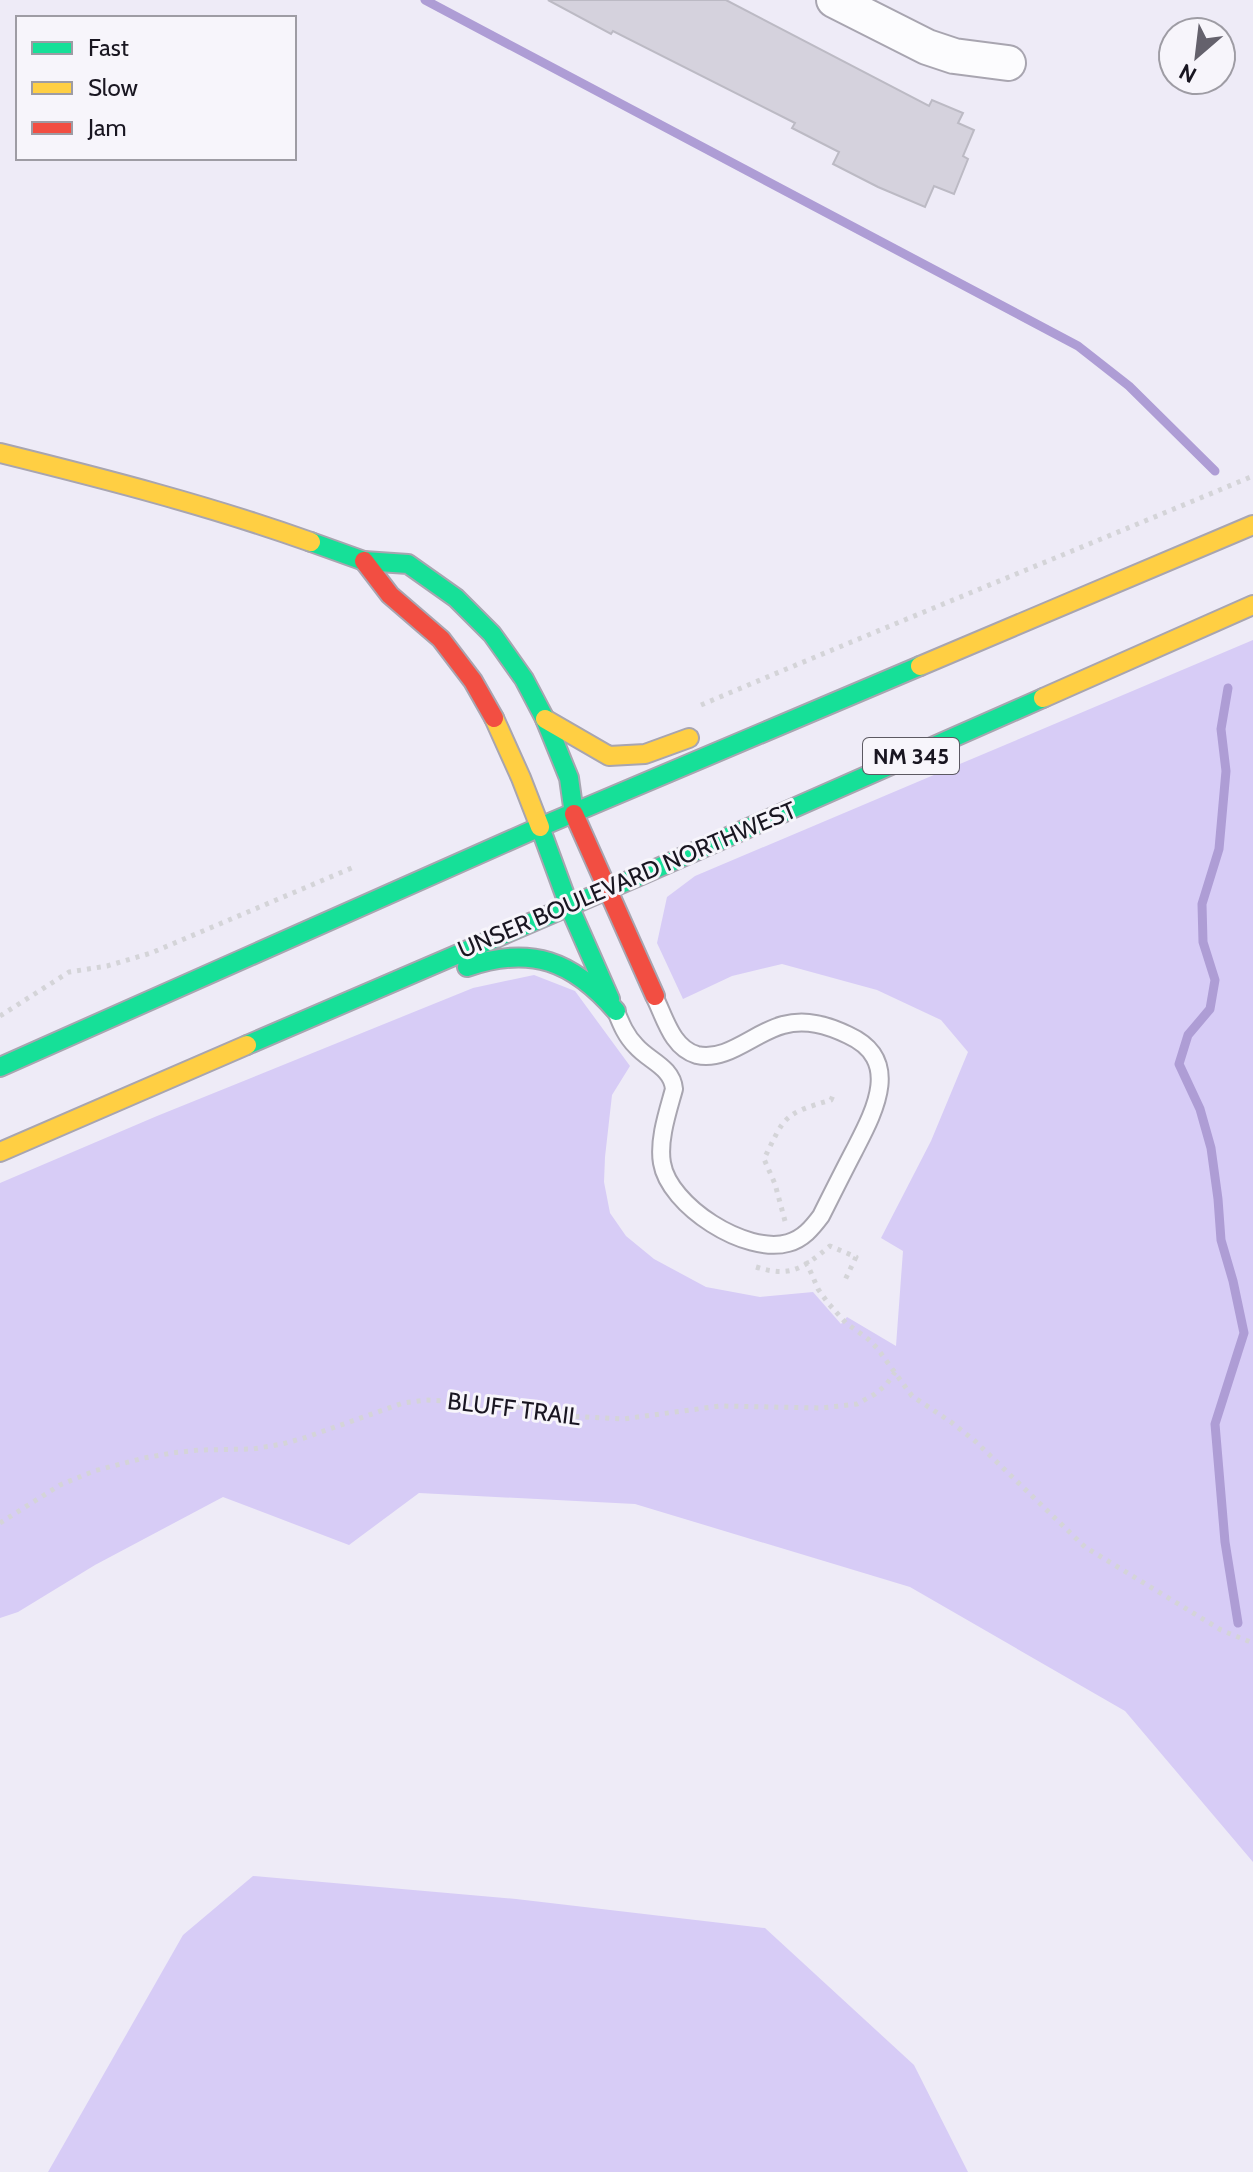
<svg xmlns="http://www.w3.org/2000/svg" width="1253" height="2172" font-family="Cabin,sans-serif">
<rect width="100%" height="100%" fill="#eeebf7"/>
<!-- green -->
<path fill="#d7ccf6" d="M1253 640V1862L1125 1711 910 1587 635 1504 419 1493 349 1545 223 1497 95 1565 18 1612 0 1618V1183L157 1116 473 988 534 975 575 991 630 1066 612 1095 605 1157 604 1182 610 1213 626 1236 654 1259 706 1287 760 1297 813 1292 841 1324 847 1317 896 1346 903 1251 881 1238 931 1141 968 1052 941 1020 877 990 782 964 732 976 683 999 657 943 667 897 695 876Z
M253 1876 516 1899 765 1928 914 2065 968 2172H48L183 1935Z"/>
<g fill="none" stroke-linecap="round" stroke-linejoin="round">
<!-- stream -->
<path stroke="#ae9dd5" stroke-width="9" d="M425 0 1078 346 1129 386 1215 471
M1228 688 1221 729 1226 771 1219 849 1202 904 1203 942 1215 980 1210 1009 1188 1035 1179 1064 1200 1109 1211 1148 1218 1199 1221 1240 1233 1281 1244 1333 1215 1424 1225 1542 1238 1623"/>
</g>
<!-- building -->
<path fill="#d5d2dd" stroke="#bcbac4" stroke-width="2" d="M548 0H726L929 106 932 100 963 113 958 123 974 130 963 156 968 159 954 194 934 186 925 207 878 187 833 164 839 152 792 128 795 123 613 31 611 34Z"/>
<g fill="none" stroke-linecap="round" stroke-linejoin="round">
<!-- lane casing -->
<g stroke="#a8a5b0" stroke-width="20">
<path id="lane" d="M616 1011C621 1024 626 1036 636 1046 649 1061 672 1067 674 1089 668 1111 658 1140 662 1163 669 1206 746 1255 788 1243 803 1239 812 1228 821 1216 832 1194 843 1172 854 1151 874 1112 903 1060 848 1035 827 1025 806 1019 783 1025 755 1032 727 1062 697 1055 672 1048 665 1018 655 998"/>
</g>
<!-- street casing -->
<g stroke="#a8a5b0" stroke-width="38">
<path id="street" d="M834 0 927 47 954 56 1008 63"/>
</g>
<!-- fast casing -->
<g stroke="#a8a5b0" stroke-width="22">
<path id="fast" d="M311 542 364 561 408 564 456 598 492 634 524 679 545 719 569 778 574 814
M540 827 569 906 610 999
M467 967C531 945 573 961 616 1011
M247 1045 644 874 1043 698
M0 1067 540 827 920 666"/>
</g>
<!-- slow casing -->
<g stroke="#a8a5b0" stroke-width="22">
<path id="slow" d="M0 453C105 479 210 506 311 542
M920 666 1253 525
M1043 698 1253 605
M494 718 521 778 540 827
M545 719 609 756 645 754 689 738
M0 1152 247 1045"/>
</g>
<!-- jam casing -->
<g stroke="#a8a5b0" stroke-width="22">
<path id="jam" d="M364 561 390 595 441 639 473 681 494 718
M574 814 655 996"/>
</g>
<!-- path -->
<path stroke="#d4d4d8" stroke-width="5" stroke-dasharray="4 6" stroke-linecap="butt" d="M701 705C885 627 1069 553 1253 476
M0 1016 69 972 107 966 151 953 354 867
M785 1221 775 1184 764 1159C785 1116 783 1114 831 1100L834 1093
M806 1261 818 1289 828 1303 846 1323 868 1339 877 1348 912 1396 951 1422 975 1441 1085 1547 1221 1630 1253 1643
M756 1267C791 1278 803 1268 830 1246L856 1257 845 1280
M0 1523 60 1485 94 1471 144 1458 172 1453 199 1450 253 1449 282 1444 304 1438 403 1403 426 1400 495 1403 567 1416 623 1419 720 1406 822 1408 857 1404 875 1394 886 1385 895 1372"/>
<!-- lane -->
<use href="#lane" stroke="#fcfcfe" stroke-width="16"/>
<!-- street -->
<use href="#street" stroke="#fcfcfe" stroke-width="34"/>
<!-- fast -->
<use href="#fast" stroke="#16e098" stroke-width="18"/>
<!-- slow -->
<use href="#slow" stroke="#ffcf43" stroke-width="18"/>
<!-- jam -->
<use href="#jam" stroke="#f24e42" stroke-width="18"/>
</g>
<g text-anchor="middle" stroke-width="6" stroke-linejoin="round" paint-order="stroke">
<!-- shield labels -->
<rect fill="#f7f5fb" stroke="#5c5962" stroke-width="2" x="863" y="738" width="96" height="36" rx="6"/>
<g font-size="22" font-weight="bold" fill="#191621">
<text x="911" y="764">NM 345</text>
</g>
<!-- street labels -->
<g font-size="24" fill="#191621" stroke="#f7f5fb">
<text transform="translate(627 880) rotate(-23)" y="8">UNSER BOULEVARD NORTHWEST</text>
<text transform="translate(514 1409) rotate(7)" y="8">BLUFF TRAIL</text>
</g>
</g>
<!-- legend -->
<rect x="16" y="16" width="280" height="144" fill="#f7f5fb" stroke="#9e9ca4" stroke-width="2"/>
<rect x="32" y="42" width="40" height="12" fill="#16e098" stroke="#9e9ca4" stroke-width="2"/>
<text x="88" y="56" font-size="24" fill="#191621">Fast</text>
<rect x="32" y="82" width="40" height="12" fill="#ffcf43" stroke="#9e9ca4" stroke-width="2"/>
<text x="88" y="96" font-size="24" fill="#191621">Slow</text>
<rect x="32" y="122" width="40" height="12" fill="#f24e42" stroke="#9e9ca4" stroke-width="2"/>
<text x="88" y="136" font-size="24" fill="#191621">Jam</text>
<!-- north arrow -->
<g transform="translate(1197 56) rotate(208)"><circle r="38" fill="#f7f5fb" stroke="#9e9ca4" stroke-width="2"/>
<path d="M0-6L14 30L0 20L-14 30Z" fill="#64616c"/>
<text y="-12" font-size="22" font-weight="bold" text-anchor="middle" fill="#191621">N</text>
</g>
</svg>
